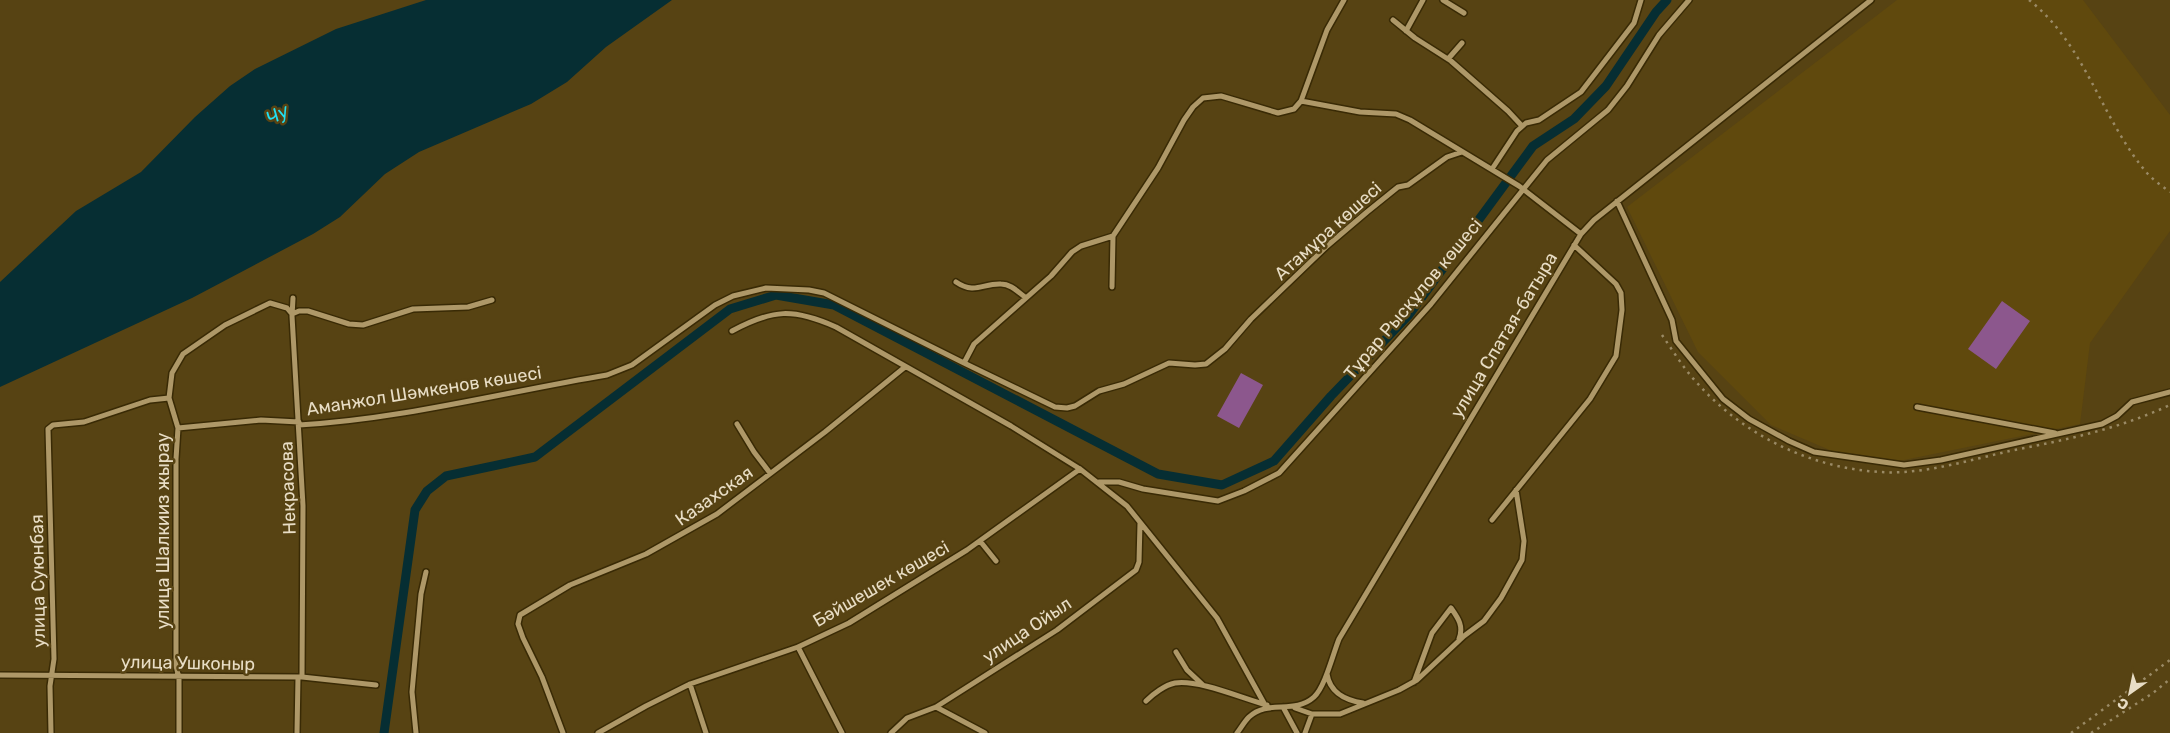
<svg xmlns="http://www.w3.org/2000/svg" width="2170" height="733" font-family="Rubik,sans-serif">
<rect width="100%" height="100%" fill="#574313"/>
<!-- built -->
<path fill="#60490d" d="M1897 0H2083L2170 115V231L2090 343 2080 424 1899 461 1839 454 1771 425 1698 352 1627 207Z"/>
<!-- green -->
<path fill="#8c578d" d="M2002 301 2030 321 1996 369 1968 349Z
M1241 373 1263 385 1239 428 1217 416Z"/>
<!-- water -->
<path fill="#062e33" d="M426 0H672L606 47 567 82 531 104 419 152 385 174 340 217 313 234 192 298 0 387V282L76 211 141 172 195 117 230 86 255 69 336 29Z"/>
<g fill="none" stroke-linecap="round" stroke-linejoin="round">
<!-- canal -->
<path stroke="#062e33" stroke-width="9" d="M384 733 415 510 427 491 446 476 535 457 730 309 776 295 834 305 1158 474 1222 485 1274 461 1331 396 1408 316 1533 146 1574 119 1606 86 1656 12 1667 0"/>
<!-- street casing -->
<g stroke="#392a05" stroke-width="8">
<path id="street" d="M1443 0 1464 13
M1393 20 1415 38 1451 61 1508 111 1522 126
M1406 31 1423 0
M1448 59 1462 43
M1301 101 1360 112 1396 114 1410 120 1519 186 1581 234
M1492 169 1517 131 1526 123 1539 120 1581 92 1634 23 1641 0
M1617 201 1672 320 1676 341 1723 399 1749 419 1789 441 1814 452 1904 465 1941 460 2102 424 2117 416 2132 402 2170 392
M956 282C975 295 983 283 1001 284 1011 284 1018 292 1025 297
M1112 287 1113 236
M293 298 292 316 303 506 302 677
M732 331C773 309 793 308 836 327L1011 426 1080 469 1127 506 1217 618 1265 705
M964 363 1055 407 1067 408 1075 406 1099 391 1124 384 1169 363 1195 365 1206 364 1225 349 1251 319 1327 246 1367 212 1398 187 1408 185 1447 157 1462 152
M1917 407 2055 433
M737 424 754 452 770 473
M299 425C403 419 505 392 607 375L632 365 715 305 733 296 766 288 809 290 824 293 964 363 974 344 1051 276 1072 252 1081 246 1113 236 1158 168 1184 120 1193 107 1203 98 1221 96 1278 113 1294 109 1301 101 1327 30 1344 0
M178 428 261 420 299 422
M1099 482H1119L1143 489 1218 501 1244 491 1279 473 1431 304 1547 160 1608 110 1627 86 1659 35 1689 0
M1492 520 1590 399 1616 356 1622 310 1621 293 1616 284 1574 245
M980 541 996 561
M798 647 842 733
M1176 652 1187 670 1203 685
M1327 674C1330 693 1345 700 1363 703
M0 675 302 677 376 685
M1414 682 1432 633 1451 608C1458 618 1464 626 1459 639
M690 684 706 733
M1146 701C1153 694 1165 685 1175 683 1198 679 1244 699 1267 705
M936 707 985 733
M1283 707 1297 733
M1295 708 1312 714H1340L1399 690 1417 680 1464 636 1484 621 1501 598 1522 560 1524 541 1516 490
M51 733 50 686 54 659 48 429 53 425 84 422 150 400 169 398
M179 733V678L176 666V459L178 428 169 398 172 373 183 354 225 325 270 303 287 308 292 314 299 311H308L349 324 363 325 413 309 468 307 492 300
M297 733 298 677
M416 733 412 692 421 594 426 572
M563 733 542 677 523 638 518 624 520 615 570 585 646 554 717 514 825 432 905 367
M598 733 646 706 690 684 798 647 849 623 967 550 1080 469
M891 733 907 718 936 707 1057 630 1136 570 1139 562 1140 523
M1237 733C1241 728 1244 722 1249 717 1268 699 1294 715 1314 697 1325 687 1333 654 1339 639L1581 234 1594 220 1871 0
M1305 733 1312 714"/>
</g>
<!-- street -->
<use href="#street" stroke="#ae9868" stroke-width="5"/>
<!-- rail -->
<path stroke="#9a8a65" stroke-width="2.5" stroke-dasharray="2.5 5" stroke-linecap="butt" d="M2029 0C2086 45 2101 119 2147 173 2153 180 2162 186 2170 192
M1662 335C1673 351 1684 369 1698 384 1744 435 1810 468 1880 472 1923 475 1969 460 2010 451 2065 440 2119 429 2170 405
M2071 733 2170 660
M2091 733 2153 693 2170 679"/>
</g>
<g text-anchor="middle" stroke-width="5" stroke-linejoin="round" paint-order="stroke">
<!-- street labels -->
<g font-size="18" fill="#e8ddc5" stroke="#574313">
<text transform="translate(1328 231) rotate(-42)" y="6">Атамұра көшесі</text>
<text transform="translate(1413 299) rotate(-50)" y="6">Тұрар Рысқұлов көшесі</text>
<text transform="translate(1504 335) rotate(-59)" y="6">улица Спатая-батыра</text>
<text transform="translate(424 391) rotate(-9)" y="6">Аманжол Шәмкенов көшесі</text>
<text transform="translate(288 488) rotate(-92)" y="6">Некрасова</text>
<text transform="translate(714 496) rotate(-35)" y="6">Казахская</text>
<text transform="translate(163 531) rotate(-90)" y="6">улица Шалкииз жырау</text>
<text transform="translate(38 581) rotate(-91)" y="6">улица Суюнбая</text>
<text transform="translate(881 584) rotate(-30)" y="6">Бәйшешек көшесі</text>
<text transform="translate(1027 630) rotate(-34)" y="6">улица Ойыл</text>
<text transform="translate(188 663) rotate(1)" y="6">улица Ушконыр</text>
</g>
<!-- water labels -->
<g font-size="19" font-style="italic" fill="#20e1f4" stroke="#574313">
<text transform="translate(277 114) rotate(-28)" y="7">Чу</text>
</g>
</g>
<!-- north arrow -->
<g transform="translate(2130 693) rotate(213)" stroke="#574313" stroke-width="4" paint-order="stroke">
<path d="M0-4L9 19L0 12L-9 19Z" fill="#e8ddc5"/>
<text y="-8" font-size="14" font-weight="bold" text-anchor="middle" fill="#e8ddc5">С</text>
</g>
</svg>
